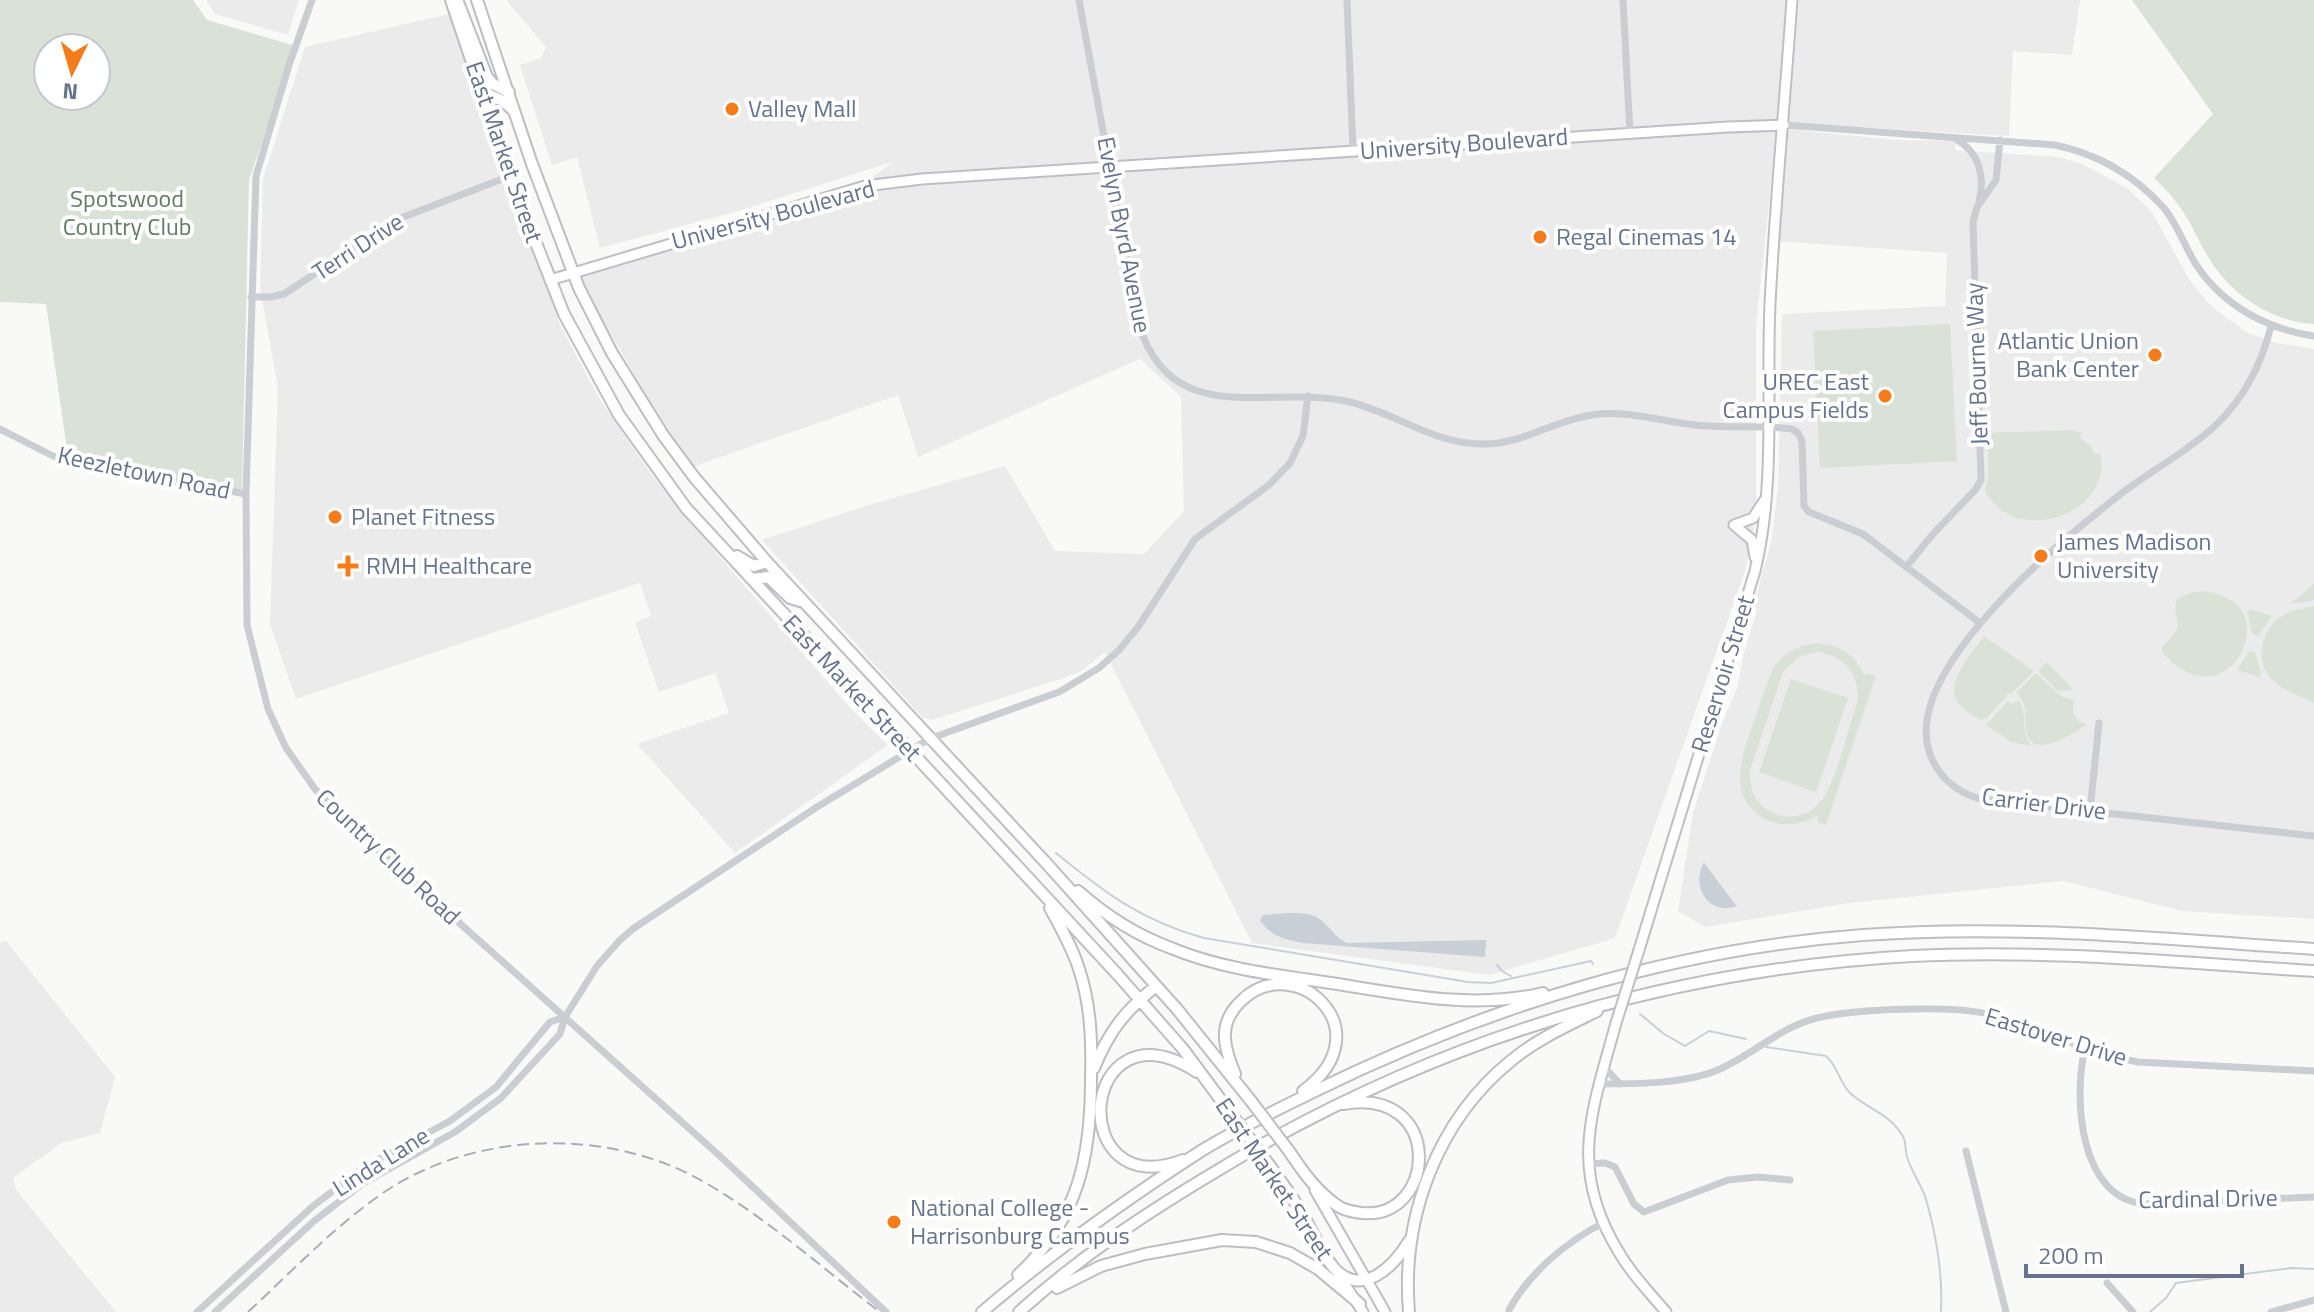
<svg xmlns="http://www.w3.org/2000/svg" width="2314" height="1312" font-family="'Titillium Web',sans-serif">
<rect width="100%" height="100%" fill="#f9faf7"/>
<!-- built -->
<path fill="#eaebea" d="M206 0H299L288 35 215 14Z
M506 0H1791L1756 325V517L1745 571 1615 938 1489 975 1252 943 1105 652 1081 671 1064 678 932 720 922 717 762 540 862 507 1005 466 1055 551 1144 554 1184 511 1181 397 1140 359 918 457 898 395 692 467 644 392 600 315 582 277 836 201 895 161 735 212 600 248 577 157 552 165 520 65 541 58 546 47Z
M1799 0H2080L2072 55 2013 51 2009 136 1789 123Z
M449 14 560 325 599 398 651 474 719 556 850 708 888 745 735 853 637 744 729 713 715 673 659 692 635 622 651 616 640 583 296 699 270 624 278 387 260 289 263 179 305 47Z
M1787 129 1896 140 1956 141 1955 150 2058 157 2082 164 2127 188 2152 212 2189 279 2211 306 2246 332 2277 343 2314 349V919L2182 911 2063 881 1849 903 1705 927 1678 911 1693 813 1722 723 1737 689 1743 657 1757 610 1753 608 1772 538 1778 486 1782 314 1945 306 1947 253 1776 241Z
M6 941 115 1077 100 1133 61 1143 13 1178 16 1190 116 1312H0V943Z"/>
<!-- green -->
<path fill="#dae2d8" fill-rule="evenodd" d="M0 0H193L207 20 296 46 249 180 242 491 68 457 46 304 0 302ZM48 48H96V96H48Z
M2132 0H2314V324C2271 322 2228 293 2207 255 2196 237 2189 217 2175 201 2169 192 2161 185 2154 178L2213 114Z
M1950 324 1957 461 1820 468 1813 331Z
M2072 430 2082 433 2080 438 2090 445 2095 454 2100 453C2114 516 2012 548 1985 490L1988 480V433Z
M2314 584V600L2290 604Z
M2207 591C2217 594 2228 597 2236 604 2270 634 2219 718 2162 652V647C2191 622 2169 621 2177 599L2193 592Z
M2314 606V703C2299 696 2281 690 2270 677 2252 656 2265 622 2289 612 2297 609 2306 608 2314 606Z
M2250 609 2272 616 2258 636 2252 633 2247 612Z
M1984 636 2034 671 2013 692 2008 694 1987 718 1980 720C1973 715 1964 711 1959 704 1943 684 1972 653 1984 636Z
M1815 643C1838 644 1857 654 1865 677L1867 673 1876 676 1826 825 1817 822 1818 815C1802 825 1783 828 1765 819 1724 796 1743 753 1755 719 1761 702 1766 684 1774 667 1785 653 1797 646 1815 643ZM1816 652C1842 654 1859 673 1858 699 1850 724 1836 781 1822 800 1809 818 1784 822 1766 809 1753 800 1749 786 1750 770L1783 672 1798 657Z
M2249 651 2255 652 2261 674 2259 677 2237 670Z
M2047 662 2073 689 2059 692 2038 671Z
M2036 673 2061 696 2074 701 2073 714 2080 722 2087 725C2074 732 2028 765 2026 727 2024 712 2029 706 2016 693Z
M1791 679 1848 698 1816 792 1759 772Z
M2018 700C2030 715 2018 729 2032 746L2011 742 1986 725 2008 701 2013 704Z"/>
<!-- water -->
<path fill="#c8cfd7" d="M1704 862C1706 866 1735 904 1737 906 1709 916 1690 887 1704 862Z
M1286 913C1299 913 1313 912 1323 922 1334 931 1333 936 1347 943L1486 940 1485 957 1303 943C1284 939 1271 937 1260 920L1263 915Z"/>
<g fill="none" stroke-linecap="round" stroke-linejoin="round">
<!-- stream -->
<path stroke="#c8cfd7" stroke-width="2" d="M1056 853C1105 893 1142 921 1204 938L1468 982 1491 983 1591 961 1593 964
M1497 965 1502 971 1511 976
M1640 1014 1664 1034 1685 1046 1709 1031 1746 1039
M1766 1047 1826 1056C1837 1065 1839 1081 1849 1092 1863 1106 1886 1113 1898 1129 1908 1141 1904 1145 1907 1157 1911 1170 1920 1183 1925 1196 1936 1232 1943 1275 1941 1312
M2150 1312 2166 1298 2176 1283 2291 1268 2314 1269"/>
<!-- major casing -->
<g stroke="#bdbfc5" stroke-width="13">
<path id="major" d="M550 280 865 186 922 179 1728 127 1784 125
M1734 525 1753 518 1764 501
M1734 525 1752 540 1755 557
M1639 950 1755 571C1776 484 1766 393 1770 304 1775 203 1785 101 1792 0
M1616 1023C1592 1111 1567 1170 1620 1254 1632 1275 1650 1293 1666 1312
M1315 1190 1385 1312
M1338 1274 1363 1312"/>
</g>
<!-- highway casing -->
<g stroke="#bcbec3" stroke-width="14">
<path id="highway" d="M451 0 512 182 564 314 619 415 686 508 1118 975 1183 1049 1229 1111
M477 0 532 164 579 288 612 353 663 435 694 477 767 562 1048 865 1177 1009 1251 1101
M458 2 487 77 493 84 509 92
M483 92 503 101 514 111
M737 556 754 566 767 562
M752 579 768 577 790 598 800 601
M1078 891C1105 915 1136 935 1171 948 1221 969 1277 975 1331 983 1401 994 1472 1010 1543 993
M1094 1068C1109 1031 1125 1011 1156 986
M1235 1074C1224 1047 1217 1024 1241 1001 1294 949 1386 1030 1303 1091
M1289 1151C1303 1172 1317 1192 1338 1206 1345 1211 1354 1212 1362 1213 1437 1220 1445 1086 1343 1104
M1183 1160C1064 1206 1078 996 1197 1072
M1270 1166C1281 1181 1292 1197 1302 1213 1312 1230 1321 1253 1334 1268 1362 1299 1394 1266 1409 1241
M1018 1275C1078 1219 1091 1159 1091 1079 1092 1042 1091 1005 1079 969 1072 947 1061 928 1050 908
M1057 1288 1101 1266 1145 1254 1222 1240 1256 1242 1290 1253 1318 1269 1360 1304
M982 1312C1051 1253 1125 1200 1201 1151 1238 1128 1277 1110 1315 1091 1486 1007 1673 949 1863 935 2014 924 2164 939 2314 949
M1019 1312C1076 1260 1139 1218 1205 1178 1421 1045 1658 970 1912 956 2047 949 2180 963 2314 971
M1409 1312C1401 1218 1437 1120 1512 1060 1537 1039 1567 1026 1597 1011"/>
</g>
<!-- minor -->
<path stroke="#cacdd2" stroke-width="7" d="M312 0 289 65 256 176 246 494 247 625 268 709 286 748 315 789 341 817 721 1157 886 1312
M1079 0 1138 322C1171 433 1269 383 1350 402 1395 413 1434 444 1482 444 1522 445 1554 420 1592 415 1630 409 1669 424 1707 426 1735 428 1764 425 1792 429L1798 433 1802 441 1804 506 1809 512 1863 534 1980 623
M1347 0 1353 151
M1623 0 1630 134
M1784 125 2055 145C2099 154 2134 175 2164 208 2178 225 2185 248 2197 266 2224 306 2267 329 2314 336
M1957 140C1980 153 1985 177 1979 202
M251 297H271L284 294 398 219 510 176
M2271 326C2262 363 2244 398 2216 425 2187 452 2152 470 2122 493 2064 538 1903 668 1929 751 1936 775 1956 792 1980 799L2314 836
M0 429 53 456 80 464 246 494
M1906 567 1933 534 1976 489 1981 480 1973 222 1977 207 1996 180 2000 140
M2090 810 2099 723
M2085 1048C2073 1098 2079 1201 2147 1204L2314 1197
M1604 1067 1620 1084
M1599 1084C1635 1084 1687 1084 1720 1069 1754 1054 1780 1027 1817 1018 1853 1009 1952 1005 1987 1014 2038 1028 2086 1052 2138 1062L2314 1071
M1966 1151 2006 1312
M1588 1164 1605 1163 1615 1167 1634 1204 1644 1212 1728 1180 1758 1177 1790 1180
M2107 1283 2133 1312
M1509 1310C1529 1273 1566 1242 1603 1223
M197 1312 313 1206 366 1166 450 1121 496 1087 550 1022 565 1017
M215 1312 314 1221 362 1184 455 1132 501 1098 560 1034 565 1017 597 966 620 940 634 928 817 807 929 739 1059 692 1099 668 1119 650 1138 627 1195 539 1269 485 1290 463 1303 436 1308 396
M2271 1312 2314 1300"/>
<!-- major -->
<use href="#major" stroke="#fff" stroke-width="9"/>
<!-- highway -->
<use href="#highway" stroke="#fff" stroke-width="10"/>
<!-- rail -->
<path stroke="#a9aeb6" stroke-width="2" stroke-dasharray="12 6" stroke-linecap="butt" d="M248 1312C291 1272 332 1229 380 1195 471 1131 607 1126 704 1182 767 1218 822 1268 880 1312"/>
<!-- major-bridge casing -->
<g stroke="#bdbfc5" stroke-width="13" stroke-linecap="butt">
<path id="major-bridge" d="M1616 1023 1639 950"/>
</g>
<!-- highway-bridge casing -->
<g stroke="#bcbec3" stroke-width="14" stroke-linecap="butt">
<path id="highway-bridge" d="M1251 1101 1289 1151
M1229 1111 1270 1166"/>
</g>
<!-- major-bridge -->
<use href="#major-bridge" stroke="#fff" stroke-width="9"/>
<!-- highway-bridge -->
<use href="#highway-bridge" stroke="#fff" stroke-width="10"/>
</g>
<!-- markers -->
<g fill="#f67c1b" stroke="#fff" stroke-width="3">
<circle cx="732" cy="109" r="8"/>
<circle cx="1540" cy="237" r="8"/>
<circle cx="2155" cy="355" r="8"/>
<circle cx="1885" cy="396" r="8"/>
<circle cx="335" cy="517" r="8"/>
<circle cx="2041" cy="556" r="8"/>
<path d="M344 554h8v8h8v8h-8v8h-8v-8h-8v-8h8z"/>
<circle cx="894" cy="1222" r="8"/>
</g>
<g text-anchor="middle" stroke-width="8" stroke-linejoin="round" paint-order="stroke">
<!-- poi labels -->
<g font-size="24" fill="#66738c" stroke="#fff" text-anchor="start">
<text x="748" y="117">Valley Mall</text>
<text x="1556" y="245">Regal Cinemas 14</text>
<text x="2139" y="349" text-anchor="end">Atlantic Union<tspan x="2139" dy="28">Bank Center</tspan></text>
<text x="1869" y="390" text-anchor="end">UREC East<tspan x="1869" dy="28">Campus Fields</tspan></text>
<text x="351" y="525">Planet Fitness</text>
<text x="2057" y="550">James Madison<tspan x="2057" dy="28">University</tspan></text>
<text x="366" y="574">RMH Healthcare</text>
<text x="910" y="1216">National College -<tspan x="910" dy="28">Harrisonburg Campus</tspan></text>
</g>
<!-- street labels -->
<g font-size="24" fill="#66738c" stroke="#fff">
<text transform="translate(1464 144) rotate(-4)" y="8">University Boulevard</text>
<text transform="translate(504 152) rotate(71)" y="8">East Market Street</text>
<text transform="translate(773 215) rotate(-15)" y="8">University Boulevard</text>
<text transform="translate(1124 235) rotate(79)" y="8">Evelyn Byrd Avenue</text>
<text transform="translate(358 247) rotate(-33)" y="8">Terri Drive</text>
<text transform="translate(1977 364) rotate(-92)" y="8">Jeff Bourne Way</text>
<text transform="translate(144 473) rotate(12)" y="8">Keezletown Road</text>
<text transform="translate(1723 674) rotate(-73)" y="8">Reservoir Street</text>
<text transform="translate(852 688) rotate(47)" y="8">East Market Street</text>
<text transform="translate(2044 804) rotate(7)" y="8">Carrier Drive</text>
<text transform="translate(388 857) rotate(43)" y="8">Country Club Road</text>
<text transform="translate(2056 1037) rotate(17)" y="8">Eastover Drive</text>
<text transform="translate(381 1162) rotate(-32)" y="8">Linda Lane</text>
<text transform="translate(1274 1179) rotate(56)" y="8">East Market Street</text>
<text transform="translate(2208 1199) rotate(-1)" y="8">Cardinal Drive</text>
</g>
<!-- park labels -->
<g font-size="24" fill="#617c62" stroke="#fff">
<text x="127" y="207">Spotswood<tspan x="127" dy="28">Country Club</tspan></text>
</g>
</g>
<!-- north arrow -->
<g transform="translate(72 72) rotate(185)"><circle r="38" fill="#ffffff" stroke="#c2c7d1" stroke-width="2"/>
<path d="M0-6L14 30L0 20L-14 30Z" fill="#f67c1b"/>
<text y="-12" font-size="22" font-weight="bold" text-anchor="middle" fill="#66738c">N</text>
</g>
<!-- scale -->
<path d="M2026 1264v12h216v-12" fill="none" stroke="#66738c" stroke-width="4"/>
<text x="2038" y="1264" font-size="24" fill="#66738c" stroke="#ffffff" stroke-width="6" paint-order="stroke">200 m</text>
</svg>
